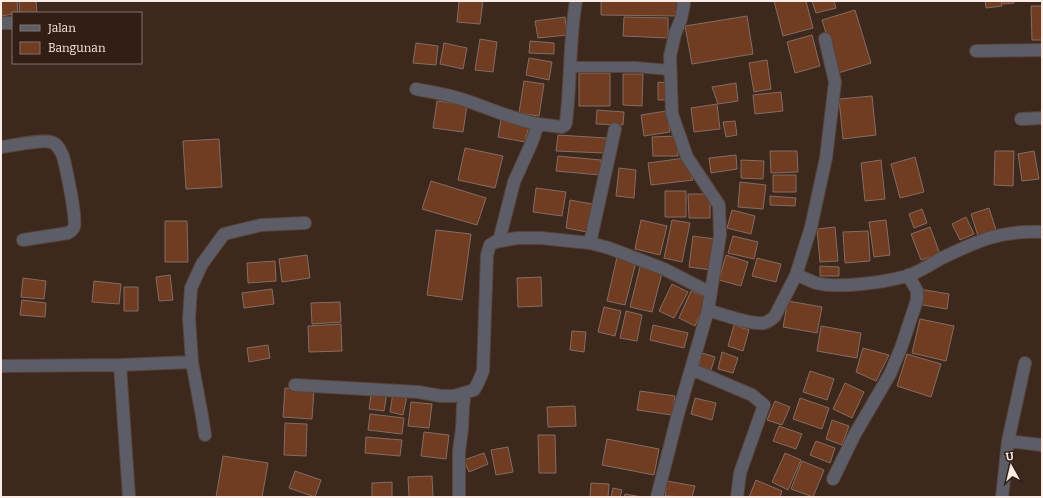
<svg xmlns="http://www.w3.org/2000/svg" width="1043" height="498" font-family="Bitter,serif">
<rect width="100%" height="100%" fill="#3d281e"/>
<!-- building -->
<path fill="#703c22" stroke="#856c61" d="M1 1H17L18 13 2 16Z
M19 1H36L37 13H20Z
M459 1H483L480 24 457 22Z
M601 1H679V16L601 15Z
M774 1H806L813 28 783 36Z
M812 1H834L836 8 816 13Z
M985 1H1001L1002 6 986 8Z
M1003 1H1014V3L1003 4Z
M1031 6H1042V40H1032Z
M855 10 871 63 838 73 822 20Z
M747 16 753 54 692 64 685 26Z
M565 17 567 35 538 38 535 21Z
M624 17 668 18V38L623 36Z
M812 35 820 66 795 73 787 42Z
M480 39 497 42 493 72 475 70Z
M530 41 554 43V54L529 53Z
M416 43 438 46 436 65 413 63Z
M444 43 467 48 463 69 440 64Z
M529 58 552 62 549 80 526 75Z
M767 60 771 89 754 92 749 63Z
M579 73H610V106H579Z
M623 74H643L642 106 623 105Z
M524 81 544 84 539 116 519 113Z
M658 82 667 83V100H658Z
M736 83 738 101 718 104 712 87Z
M781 92 783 111 755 114 753 95Z
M872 96 876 135 843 139 839 99Z
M437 101 467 105 463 132 433 128Z
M717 104 720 129 694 132 691 108Z
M597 110 624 112 623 125 596 124Z
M666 111 670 132 644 136 641 115Z
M501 120 529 126 525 142 498 137Z
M735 121 737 135 726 137 723 122Z
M558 135 606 138 605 153 556 151Z
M677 136 678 156H653L652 137Z
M219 139 222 187 186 189 183 141Z
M465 148 503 156 495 188 458 180Z
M770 151H797L798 172 771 173Z
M995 151H1014L1013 186 994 185Z
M1034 151 1039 179 1022 181 1018 154Z
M736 155 737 169 711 173 709 158Z
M558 156 601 160 600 175 556 171Z
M915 157 924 192 900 198 891 164Z
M685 158 693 180 651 185 648 163Z
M741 160 764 161 763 179 741 178Z
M881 160 885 199 865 201 861 163Z
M619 168 636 170 634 198 616 196Z
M773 175H796V192H773Z
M431 181 486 198 477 225 422 209Z
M740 182 766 185 763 209 738 207Z
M536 188 566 192 562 216 533 212Z
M665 191H686V217H665Z
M688 194H710V218H689Z
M770 196 796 198 795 206 770 205Z
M570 200 592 204 587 232 566 228Z
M989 208 996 230 978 236 971 214Z
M922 209 927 223 914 228 909 214Z
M732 210 755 216 751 234 727 228Z
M966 217 974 234 960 240 952 224Z
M641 220 667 226 660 255 635 249Z
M672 220 690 223 682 262 664 258Z
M886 220 890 255 874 257 869 222Z
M165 221H187L188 262H165Z
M835 227 838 261 820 262 817 229Z
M930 227 940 254 921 260 911 234Z
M436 230 471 234 462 300 427 295Z
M868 231 870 261 845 263 843 232Z
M693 236 715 239 711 270 689 267Z
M733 236 758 242 754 259 728 253Z
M307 255 310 278 282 282 279 259Z
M726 255 748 262 741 286 719 280Z
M617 257 636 262 625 305 607 301Z
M757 258 781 264 776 282 752 276Z
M275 261 276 281 248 283 247 263Z
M820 266 839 267V276H820Z
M640 267 662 273 652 312 630 307Z
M170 275 173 300 159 301 156 277Z
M541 277 542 306 518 307 517 278Z
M23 278 46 281 44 299 21 297Z
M94 281 121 284 119 304 92 302Z
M672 284 688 292 674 318 659 311Z
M124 287H138V311H124Z
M272 289 274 304 244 308 242 293Z
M919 289 949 294 947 309 917 304Z
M691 291 707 298 695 326 679 318Z
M22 300 46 303 45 317 20 315Z
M788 301 822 307 817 333 783 327Z
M340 302 341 322 312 324 311 303Z
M604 307 621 311 615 336 598 332Z
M626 311 642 315 637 341 620 338Z
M920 319 954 326 946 361 912 353Z
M341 324 342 351 309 352 308 326Z
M653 325 688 333 684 348 650 340Z
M734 325 749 330 743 351 728 346Z
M821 326 861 333 857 358 817 351Z
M572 331 586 332 584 352 570 350Z
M268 345 270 358 249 362 247 348Z
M863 348 889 355 876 381 856 372Z
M722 352 738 358 733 373 718 369Z
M702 353 715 357 711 370 699 366Z
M907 354 941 364 931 397 897 386Z
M810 371 834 379 827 400 803 392Z
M845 383 864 392 852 418 833 409Z
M285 388 314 390 312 419 283 417Z
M372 389 387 392 384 411 369 409Z
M640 391 675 396 672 415 637 410Z
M393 393 407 396 403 415 390 412Z
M695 398 716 403 712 420 691 414Z
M800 398 829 408 822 429 793 419Z
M775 401 790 407 782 425 767 420Z
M411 402 432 404 429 428 408 426Z
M575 406 576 426 548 427 547 407Z
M370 414 404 418 402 434 368 430Z
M832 420 849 426 842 445 826 439Z
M285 423 307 424 306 456 284 455Z
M779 426 802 434 796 449 773 441Z
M424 432 449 435 446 459 421 456Z
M538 435H555L556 473H539Z
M366 437 402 440 400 456 365 453Z
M607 439 659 449 654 475 602 465Z
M816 441 835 448 830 463 810 455Z
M508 447 513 472 496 475 491 450Z
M484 453 488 464 469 472 464 460Z
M785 453 801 460 788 490 772 482Z
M223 456 268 463 262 497H216Z
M802 461 824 470 813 497 791 489Z
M295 471 321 480 315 497 289 488Z
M432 476 433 497H409L408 477Z
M756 480 782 491 780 497H749Z
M667 481 695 486 692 497 665 496Z
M392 482V497H372V483Z
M591 483 609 484 608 497H590Z
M613 488 622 490 620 497H611Z
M625 494 642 497H624Z"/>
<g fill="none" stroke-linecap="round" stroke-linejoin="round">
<!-- service casing -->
<g stroke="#58443a" stroke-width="12">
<path id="service" d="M570 67H635L670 70"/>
</g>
<!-- minor casing -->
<g stroke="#58443a" stroke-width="14">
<path id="minor" d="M1 23H13
M976 51 1042 50
M416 89C431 92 446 94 461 99 487 107 511 119 538 124L532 142 514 182 499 241
M1021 119 1042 118
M538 124 562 127 565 125 566 122C571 82 569 41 576 1
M1 147C12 146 42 139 51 142 58 144 60 150 63 156 66 168 77 218 74 227 73 230 71 231 68 233L23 240
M590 243 615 129
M796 275C803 277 810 281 816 283 839 289 885 282 907 276 919 272 930 265 940 259 977 241 1000 230 1042 232
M708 310C721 314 751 325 764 323 769 322 772 319 775 316L796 275 811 227 826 158 835 82 825 39
M192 362 202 416 205 435
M120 365 192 362 189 318 191 288 202 264 224 234 261 225 305 223
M1 366 120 365 129 497
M691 369 752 395 764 405 740 473 737 497
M295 385 418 392 441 396H454L474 390 478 383 483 371 487 255 490 245 495 242 517 238H541L590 243 609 248 664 269 711 293
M1008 441 1042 445
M833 479 855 434 890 374 901 348 917 300V291L908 275
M459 497V451L462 429 463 406 465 393
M657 497 678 414 708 310 720 235 719 205 687 157 672 114 670 56 675 34 681 19 684 4 683 1
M1002 497 1008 441 1025 363"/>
</g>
<!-- service -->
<use href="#service" stroke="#5d5d67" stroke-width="10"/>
<!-- minor -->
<use href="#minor" stroke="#5d5d67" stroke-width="12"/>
</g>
<!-- border -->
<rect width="1043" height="498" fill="none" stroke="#fbede6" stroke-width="4"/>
<!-- legend -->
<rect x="12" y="12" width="130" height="52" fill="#321e14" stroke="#827168"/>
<rect x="20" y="25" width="20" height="6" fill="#5d5d67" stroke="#827168"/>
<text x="48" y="32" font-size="12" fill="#fbede6">Jalan</text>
<rect x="20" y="42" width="20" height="12" fill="#703c22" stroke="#827168"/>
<text x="48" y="52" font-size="12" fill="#fbede6">Bangunan</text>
<!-- north arrow -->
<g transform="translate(1011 466) rotate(352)" stroke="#321e14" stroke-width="3" paint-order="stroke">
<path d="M0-3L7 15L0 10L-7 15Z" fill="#fbede6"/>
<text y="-6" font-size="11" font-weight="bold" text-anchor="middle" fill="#fbede6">U</text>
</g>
</svg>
